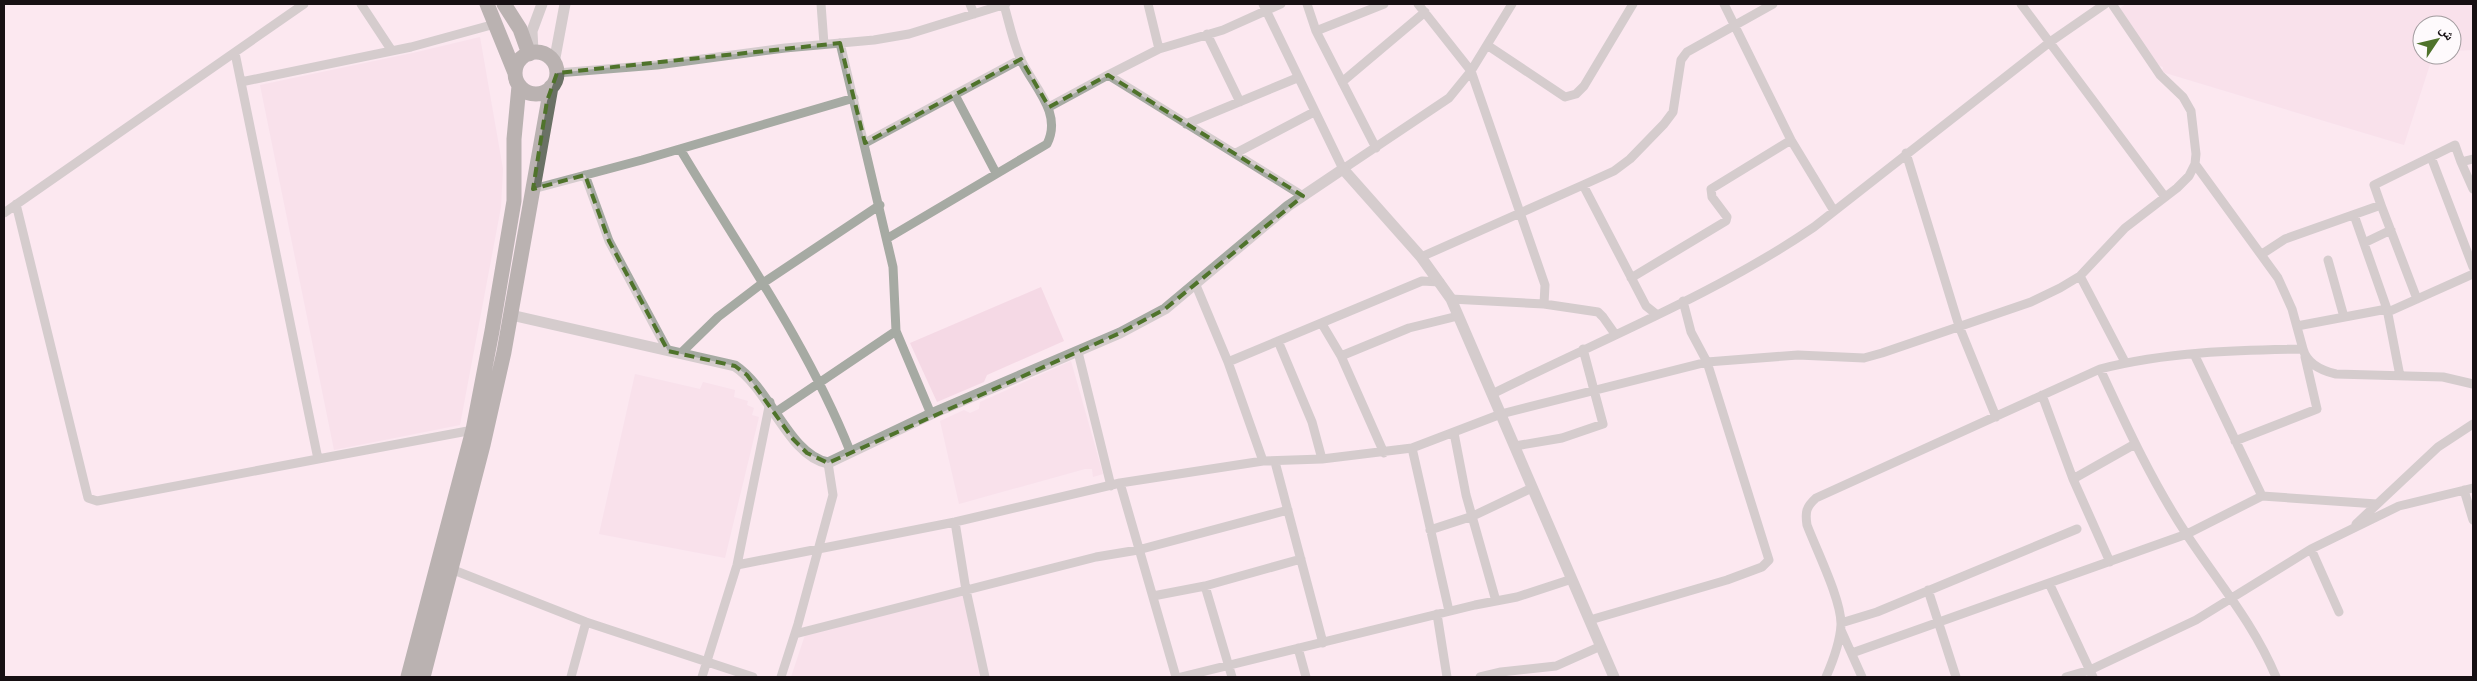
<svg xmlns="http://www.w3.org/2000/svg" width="2477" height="681" font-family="Roboto,'Noto Naskh Arabic',sans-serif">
<rect width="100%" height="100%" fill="#fce8f0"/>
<!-- built -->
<path fill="#f5d9e5" d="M2126 4H2473V50L2452 51V25H2422V55H2433L2404 145 2162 72 2163 67 2157 65 2120 8Z
M480 37 503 169 501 207 460 425 334 450 260 85 417 52Z
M1041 287 1064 341 987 375 984 382 937 402 910 343Z
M1071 361 1103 474 1093 477 1092 469H1085L959 504 940 421 964 410 970 413 979 409 980 402Z
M635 374 700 389 703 382 735 390 734 397 748 401 747 405 754 408 752 415 759 417 725 558 599 534Z
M964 593 984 677H791L806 632Z"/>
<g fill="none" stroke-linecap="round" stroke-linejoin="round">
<!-- minor -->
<path stroke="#a6aaa3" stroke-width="9" d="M361 4 392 51
M821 4 824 44
M970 4 974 14
M1148 4 1159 49
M1263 4 1343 169 1449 98 1471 71 1512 4
M1281 4 1223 30 1159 49 1108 75 1303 196
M1307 4 1316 31 1376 148
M1418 4 1471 71 1545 285 1544 304 1451 299
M1724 4 1791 140 1834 211
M2021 4 2165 197
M2112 4 2160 75 2183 97 2191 111 2196 154 2195 164
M1316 31 1384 4
M1207 34 1240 102
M1487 45 1565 97 1576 94 1584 86 1633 4
M235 53 318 459 473 430
M557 73 657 65 785 48 874 40 909 34 1006 4
M241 82 411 47 495 24
M1342 82 1425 12
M955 95 996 173
M1049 107 1108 75
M1186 124 1297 78
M865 143 1021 59
M680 149C739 248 807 343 850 451
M1236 153 1314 112
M1906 153 1959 326 1996 417
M2431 157 2473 267
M2461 162 2473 189
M585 175 609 241 668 351
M1583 185 1646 306 1656 314
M533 189 642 160 854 98
M16 204 88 498 97 501 318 459
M2381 205 2417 299
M4 213 304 4
M2354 215 2387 309 2400 376
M888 238 1047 144C1063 113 1033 86 1021 60 1013 43 1009 22 1004 5
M2364 243 2391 230
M2262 254 2285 239 2381 205 2374 185 2455 145 2461 162 2473 159
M1421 257 1583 185 1614 171 1630 159 1664 124 1673 112 1681 60 1687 52 1773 4
M2328 260 2344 317
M2080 276 2125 362
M1631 278 1726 221 1727 217 1712 197 1711 189 1791 140
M1195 283 1228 362 1263 461
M1544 304 1598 312 1603 317 1615 334
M2388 312 2473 274
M1322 324 1341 356 1384 453
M2297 326 2387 309
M896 331 931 414
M1278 341 1312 422 1322 459
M1078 352 1111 486
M680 354 718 317 760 285 880 205
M2194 354 2262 496
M1341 356 1409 328 1458 316
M1228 362 1422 281 1440 282
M2100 369C2126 425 2152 482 2187 535 2218 582 2254 624 2276 677
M1492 394C1600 340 1714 295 1814 227L2050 42 2105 4
M2042 395 2073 479 2110 562
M776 412 896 331 893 267 840 43
M1454 433 1466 495 1496 601
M2235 441 2317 409 2305 357
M1515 446 1562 438 1603 424 1583 349
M1412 448 1449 611
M1275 462 1323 643
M2073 479 2135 444
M1120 483 1176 677
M2464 490 2473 520
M955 522 966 590 985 677
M2356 524 2438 447 2473 424
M1430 530 1473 516 1532 488
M2311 549 2339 612
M737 565 955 522 1120 483 1263 461 1322 459 1412 448 1501 414 1707 362 1798 355 1864 358 1882 353 2031 302 2060 288 2080 276 2125 228 2177 188 2189 176 2195 164 2278 278 2292 309 2303 349
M451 569 586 622 753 677
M2049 583 2093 677
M1205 586 1232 677
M1928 590 1956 677
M1153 596 1205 586 1301 559
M1437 614 1447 677
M1590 620 1727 580 1762 567 1769 560 1707 362 1691 332 1683 301
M1841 623 1877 612 2077 529
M1841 630 1862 677
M795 634 1096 557 1138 550 1288 510
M1298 648 1306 677
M1852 653 2187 534 2262 496 2377 504
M571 677 586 622
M702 677 737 565 770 402
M781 677 798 624 833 495 828 463
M1181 677 1475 605 1517 597 1572 579
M1480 677 1501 672 1556 666 1601 646
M1826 677C1833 661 1840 643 1841 625 1842 601 1816 549 1807 525 1805 512 1806 507 1816 498L2100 369C2166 352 2236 350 2303 349 2307 364 2323 371 2336 374L2443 377 2473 384
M2066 677 2090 670 2196 620 2311 549 2399 506 2473 488"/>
<!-- tertiary -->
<path stroke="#a6aaa3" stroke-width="11" d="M533 52 532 31 542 4
M554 63 565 4
M511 315 735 366C770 389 789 456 828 463L931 414 1120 333 1165 309 1288 206 1343 169 1421 257 1451 299 1614 677"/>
<!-- primary -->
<path stroke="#6a7165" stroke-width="15" d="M487 4 515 73
M504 4 520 29 529 54
M515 73a21 21 0 1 1 42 0a21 21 0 1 1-42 0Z
M408 677 473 430 492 331 514 201V139L519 86
M423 677 483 445 504 352 551 87"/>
</g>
<!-- marked area -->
<path d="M0 0H2477V681H0ZM840 43 865 143 1021 59 1049 107 1108 75 1303 196 1165 309 1120 333 828 463 807 453 793 439 747 375 735 366 668 351 609 241 585 175 533 189 547 101 557 73Z" fill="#fce8f0" fill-opacity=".55" fill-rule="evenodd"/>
<path fill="none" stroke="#4f732b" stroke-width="4" stroke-dasharray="10 6" stroke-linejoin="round" d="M840 43 865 143 1021 59 1049 107 1108 75 1303 196 1165 309 1120 333 828 463 807 453 793 439 747 375 735 366 668 351 609 241 585 175 533 189 547 101 557 73Z"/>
<!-- border -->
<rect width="2477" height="681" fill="none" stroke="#171013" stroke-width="10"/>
<!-- north arrow -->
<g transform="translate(2437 40) rotate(55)"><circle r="24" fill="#fefafc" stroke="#a29c9f"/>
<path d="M0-4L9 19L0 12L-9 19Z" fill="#4f732b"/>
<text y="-8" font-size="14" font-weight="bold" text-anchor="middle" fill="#171013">ش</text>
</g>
</svg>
